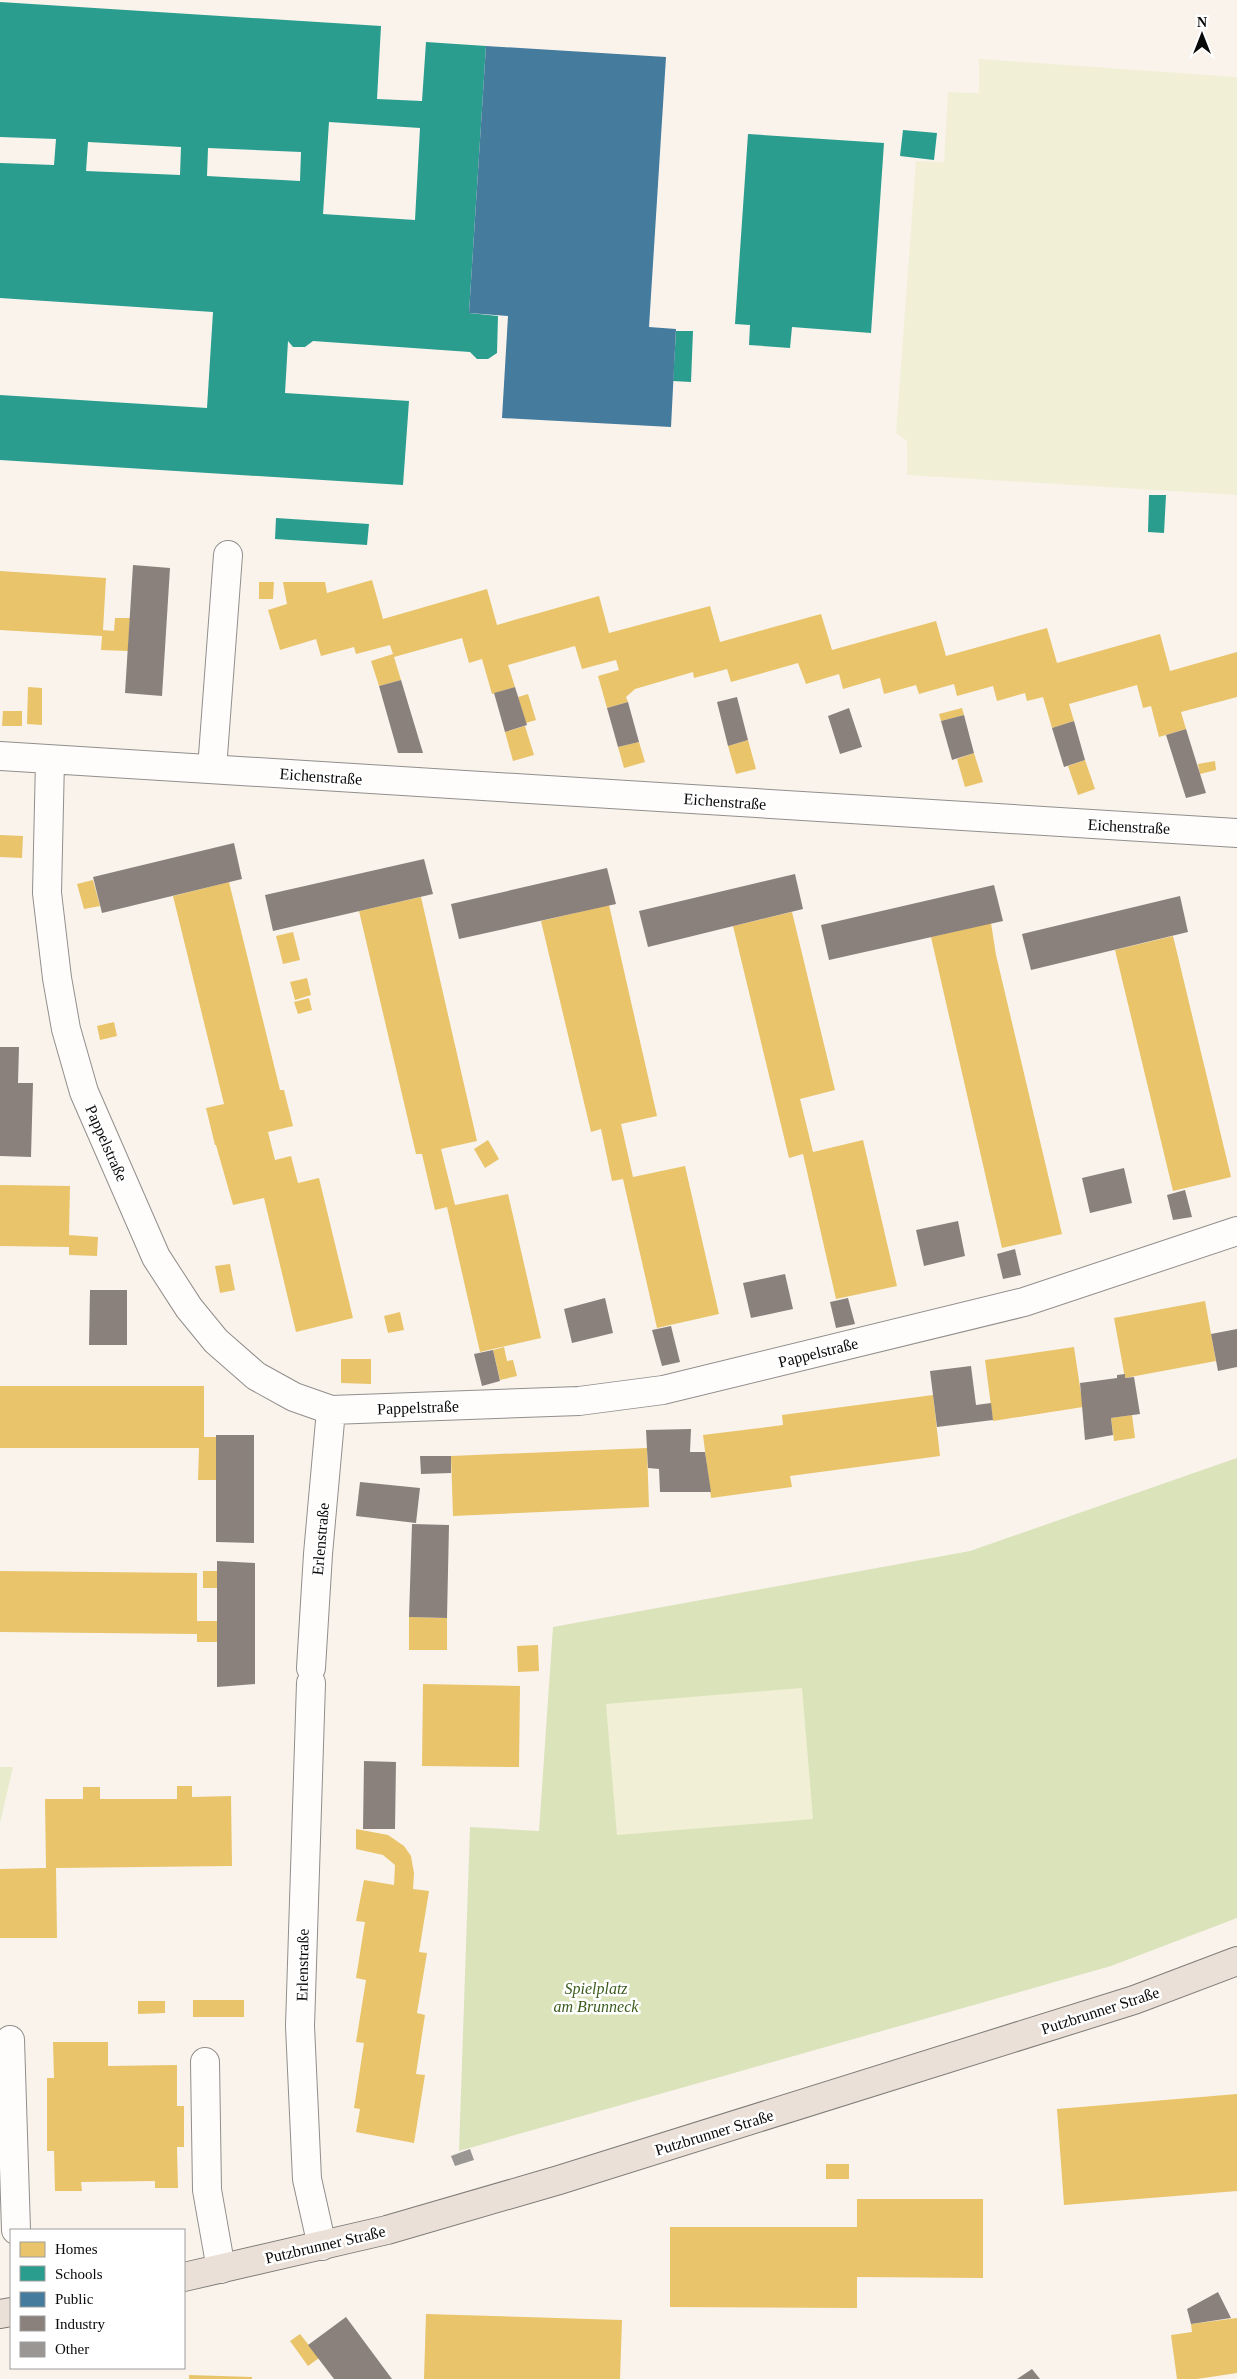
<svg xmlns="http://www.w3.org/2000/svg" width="1237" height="2379" font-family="'Times New Roman',serif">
<rect width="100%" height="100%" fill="#f9f3ec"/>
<!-- green -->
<path fill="#e8eccd" d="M0 1767H13L0 1823Z"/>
<!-- forest -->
<path fill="#dbe3bb" d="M1237 1458V1918L1111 1966 459 2151 470 1827 539 1831 553 1627 970 1551Z"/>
<!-- pitch -->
<path fill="#f1f0d6" d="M979 59 1237 77V495L907 475V441L896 433 916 161 944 162 948 92 979 93Z
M802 1688 813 1819 617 1835 606 1704Z"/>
<!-- homes -->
<path fill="#e9c46a" d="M0 571 106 578 103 630 114 631 115 618H130L128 651 101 650 102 636 0 630Z
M372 580 383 619 487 589 497 625 599 596 609 633 710 606 720 642 821 614 832 650 936 621 946 656 1047 628 1057 663 1160 634 1170 671 1237 652V697L1181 712 1186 729 1159 737 1151 706 1143 708 1137 685 1069 704 1074 721 1052 728 1043 697 1027 701 1025 693 997 701 993 686 957 696 954 684 919 694 916 685 884 694 880 678 843 689 839 674 806 684 798 663 731 682 727 669 694 678 693 672 635 689 626 697 628 702 607 708 598 676 619 670 616 660 582 669 575 646 508 665 515 687 492 694 482 659 469 663 462 638 394 657 401 680 379 686 371 661 393 654 390 645 356 654 354 647 321 656 316 639 280 650 268 610 287 604 283 582H325L327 593Z
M259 582H274L273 599H259Z
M28 687 42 688V725L27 724Z
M528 694 536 720 526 723 518 697Z
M962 708 964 715 941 721 939 714Z
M3 711H22V726H2Z
M525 726 534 755 513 761 505 732Z
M748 740 756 769 736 774 728 746Z
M639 742 645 762 624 768 618 747Z
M974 753 983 782 965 787 957 759Z
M1085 760 1095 789 1078 795 1068 766Z
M1215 761 1216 770 1200 774 1198 764Z
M0 835 23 836 22 858 0 857Z
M93 880 100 906 84 909 77 884Z
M229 882 280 1090H284L293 1126 268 1132 275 1160 291 1156 298 1183 319 1178 353 1318 296 1332 264 1198 233 1205 216 1145H215L206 1108 224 1104 173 896Z
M421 897 477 1141 441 1149 455 1205 508 1194 541 1338 480 1352 447 1207 435 1210 422 1154H416L359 911Z
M609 905 657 1116 621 1124 633 1177 685 1166 719 1314 657 1328 623 1179 612 1181 601 1129 591 1132 541 921Z
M792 912 835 1090 800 1099 813 1152 863 1140 897 1286 836 1299 803 1154 789 1158 733 926Z
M991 923 996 955 1062 1234 1002 1248 931 937Z
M293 932 300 960 283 964 276 936Z
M1173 936 1231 1177 1173 1191 1115 950Z
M307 978 311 995 295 1000 290 982Z
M309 998 312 1010 298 1014 294 1002Z
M114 1022 117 1036 100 1040 97 1026Z
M488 1140 499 1159 485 1168 474 1149Z
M0 1185 70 1186 69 1235 98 1237 97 1256 69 1255V1247L0 1246Z
M230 1264 235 1290 220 1293 215 1266Z
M1205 1301 1216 1361 1125 1378 1114 1318Z
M400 1312 404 1330 388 1333 384 1316Z
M504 1347 507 1361 513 1360 517 1376 500 1380 493 1350Z
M1074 1347 1083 1407 993 1421 985 1360Z
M341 1359H371V1384L341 1383Z
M0 1386H204V1437H216V1480H198L199 1448H0Z
M933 1395 940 1456 790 1476 792 1487 711 1498 703 1435 783 1425 782 1415Z
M1132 1415 1135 1438 1114 1441 1111 1418Z
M647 1448 649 1507 453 1516 451 1456Z
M0 1571 197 1573V1621H217V1642H197V1634L0 1632Z
M203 1571H217V1588H203Z
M409 1617 447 1618V1650H409Z
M538 1645 539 1671 518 1672 517 1646Z
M423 1684 520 1686 519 1767 422 1766Z
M177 1786H192V1797L231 1796 232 1866 56 1868 57 1938H0V1869L46 1868 45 1799H83V1787H100V1799H177Z
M356 1829 388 1835 404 1846 411 1856 414 1873 413 1889 429 1891 419 1952 427 1953 417 2013 425 2015 416 2074 425 2075 414 2143 356 2132 360 2109 354 2108 364 2043 356 2042 366 1980 356 1978 365 1922 356 1921 364 1880 394 1885 395 1865 383 1855 356 1849Z
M193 2000H244V2017H193Z
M138 2001H165V2013L138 2014Z
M53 2042H108V2066L177 2065V2106H184V2147H177L178 2188H155V2181L81 2182 82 2191H55L54 2151H47V2078H54Z
M1237 2094V2191L1064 2205 1057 2109Z
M826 2164H849V2179H826Z
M857 2199H983V2278L857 2277V2308L670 2307V2227H857Z
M426 2314 622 2320 620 2379H424Z
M1237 2318V2373L1197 2379H1177L1171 2335 1192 2332 1191 2324Z
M300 2334 319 2358 308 2366 290 2341Z
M189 2375 252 2377V2379H189Z"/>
<!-- schools -->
<path fill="#2a9d8f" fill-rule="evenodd" d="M0 2 381 26 377 99 422 101 426 42 486 46 469 313 498 316 497 353 488 359H477L470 352 313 341 305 347H293L288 341 285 393 409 401 403 485 0 460V395L207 408 213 312 0 298V163L54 165 56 139 0 137ZM329 122 420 128 415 220 323 214ZM88 142 181 147 180 175 86 171ZM208 148 301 152 300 181 207 176Z
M903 130 937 133 934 160 900 156Z
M748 134 884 143 871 333 792 327 790 348 749 345 750 325 735 324Z
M676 331H693L691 382 673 381Z
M1149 495H1166L1164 533 1148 532Z
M276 518 369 524 367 545 275 539Z"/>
<!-- public -->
<path fill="#457b9d" d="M486 46 666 57 649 327 676 329 671 427 502 418 508 316 469 313Z"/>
<!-- industry -->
<path fill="#8a817c" d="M133 565 170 568 162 696 125 693Z
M401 680 423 753H398L379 686Z
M515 687 527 725 505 732 494 693Z
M737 697 748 740 728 746 717 702Z
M628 702 639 742 618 747 607 708Z
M849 708 862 747 840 754 828 716Z
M964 715 974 753 952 760 941 721Z
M1074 721 1085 760 1064 767 1052 728Z
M1186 729 1206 793 1186 798 1166 735Z
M234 843 242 879 102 913 93 877Z
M424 859 433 894 273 931 265 895Z
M607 868 616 904 459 939 451 904Z
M795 874 803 909 648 947 639 911Z
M994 885 1003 921 829 960 821 925Z
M1180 896 1188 932 1031 970 1022 934Z
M0 1047H19L18 1083H33L31 1157 0 1156Z
M1124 1168 1132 1203 1090 1213 1082 1178Z
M1185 1190 1192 1217 1173 1220 1167 1195Z
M958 1221 965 1256 924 1266 916 1230Z
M1015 1249 1021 1275 1003 1279 997 1254Z
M785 1274 793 1309 751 1318 743 1283Z
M90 1290H127V1345H89Z
M605 1298 613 1333 572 1343 564 1309Z
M848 1298 855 1324 836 1328 830 1302Z
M671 1326 680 1362 662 1366 652 1330Z
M1237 1329V1367L1218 1371 1211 1334Z
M493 1350 500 1381 482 1386 474 1354Z
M971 1366 976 1405 991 1403 993 1420 937 1427 930 1371Z
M1125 1374V1378L1134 1377 1140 1414 1111 1418 1113 1435 1085 1440 1080 1383 1117 1378V1375Z
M691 1429 690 1452H705L711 1492H660L659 1469 648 1468 646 1430Z
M216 1435H254V1543L216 1542Z
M420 1456H451V1473L421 1474Z
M360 1482 420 1488 416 1523 356 1516Z
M412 1524 449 1525 447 1618 409 1617Z
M217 1561 255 1563V1684L217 1687Z
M364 1761 396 1762 395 1829H363Z
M1218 2292 1231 2318 1191 2324 1187 2309Z
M346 2317 392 2379H334L308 2345Z
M1032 2369 1040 2379H1017Z"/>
<!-- building -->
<path fill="#9a9693" d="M470 2149 474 2160 455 2166 451 2156Z"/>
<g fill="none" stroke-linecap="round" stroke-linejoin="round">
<!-- minor casing -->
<g stroke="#918e8b" stroke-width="30">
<path id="minor" d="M0 756 1237 833
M50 760 47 893 57 978 66 1029 84 1092 156 1257 189 1308 216 1341 256 1376 294 1397 331 1410 579 1401 663 1390 1024 1302 1237 1231
M212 769 228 555
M311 1668 318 1554 331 1410
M311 1683 300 2026 307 2179 322 2246
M10 2040 16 2230
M205 2062 207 2190 221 2269"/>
</g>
<!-- major casing -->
<g stroke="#7e7c78" stroke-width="30">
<path id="major" d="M184 2277 387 2230 559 2180 1134 2000 1237 1961
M0 2314 11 2312"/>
</g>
<!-- minor -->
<use href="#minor" stroke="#fefdfc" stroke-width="28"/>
<!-- major -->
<use href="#major" stroke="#ebe0d7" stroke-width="28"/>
</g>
<g text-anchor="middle" stroke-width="5" stroke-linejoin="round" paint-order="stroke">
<!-- street labels -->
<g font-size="16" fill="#090909" stroke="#fff">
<text transform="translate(321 776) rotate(4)" y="6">Eichenstraße</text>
<text transform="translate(725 801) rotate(4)" y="6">Eichenstraße</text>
<text transform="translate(1129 826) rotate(3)" y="6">Eichenstraße</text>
<text transform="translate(107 1143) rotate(66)" y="6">Pappelstraße</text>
<text transform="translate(818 1352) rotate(-14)" y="6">Pappelstraße</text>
<text transform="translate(418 1407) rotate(-2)" y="6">Pappelstraße</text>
<text transform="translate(320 1539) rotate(-85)" y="6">Erlenstraße</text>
<text transform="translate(302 1965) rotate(-89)" y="6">Erlenstraße</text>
<text transform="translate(1100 2010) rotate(-18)" y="6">Putzbrunner Straße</text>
<text transform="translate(714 2132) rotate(-17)" y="6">Putzbrunner Straße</text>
<text transform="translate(325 2244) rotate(-13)" y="6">Putzbrunner Straße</text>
</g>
<!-- park labels -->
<g font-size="16" font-style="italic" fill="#3c5d1e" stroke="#fff">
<text x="596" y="1994">Spielplatz<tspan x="596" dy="18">am Brunneck</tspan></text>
</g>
</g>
<!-- legend -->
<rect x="10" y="2229" width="175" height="140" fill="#ffffff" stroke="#9d9d9d"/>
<rect x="20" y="2242" width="25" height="15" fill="#e9c46a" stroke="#9d9d9d"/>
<text x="55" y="2254" font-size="15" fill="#090909">Homes</text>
<rect x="20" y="2266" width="25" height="15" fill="#2a9d8f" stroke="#9d9d9d"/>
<text x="55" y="2279" font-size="15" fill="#090909">Schools</text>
<rect x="20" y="2292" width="25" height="15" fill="#457b9d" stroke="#9d9d9d"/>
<text x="55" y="2304" font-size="15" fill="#090909">Public</text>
<rect x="20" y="2316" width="25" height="15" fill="#8a817c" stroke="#9d9d9d"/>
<text x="55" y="2329" font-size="15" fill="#090909">Industry</text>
<rect x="20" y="2342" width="25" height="15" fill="#9a9693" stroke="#9d9d9d"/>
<text x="55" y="2354" font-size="15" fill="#090909">Other</text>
<!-- north arrow -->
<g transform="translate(1202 35)" stroke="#ffffff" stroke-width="4" paint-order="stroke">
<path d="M0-4L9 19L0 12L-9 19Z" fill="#090909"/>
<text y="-8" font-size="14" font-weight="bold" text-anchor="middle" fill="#090909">N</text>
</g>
</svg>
